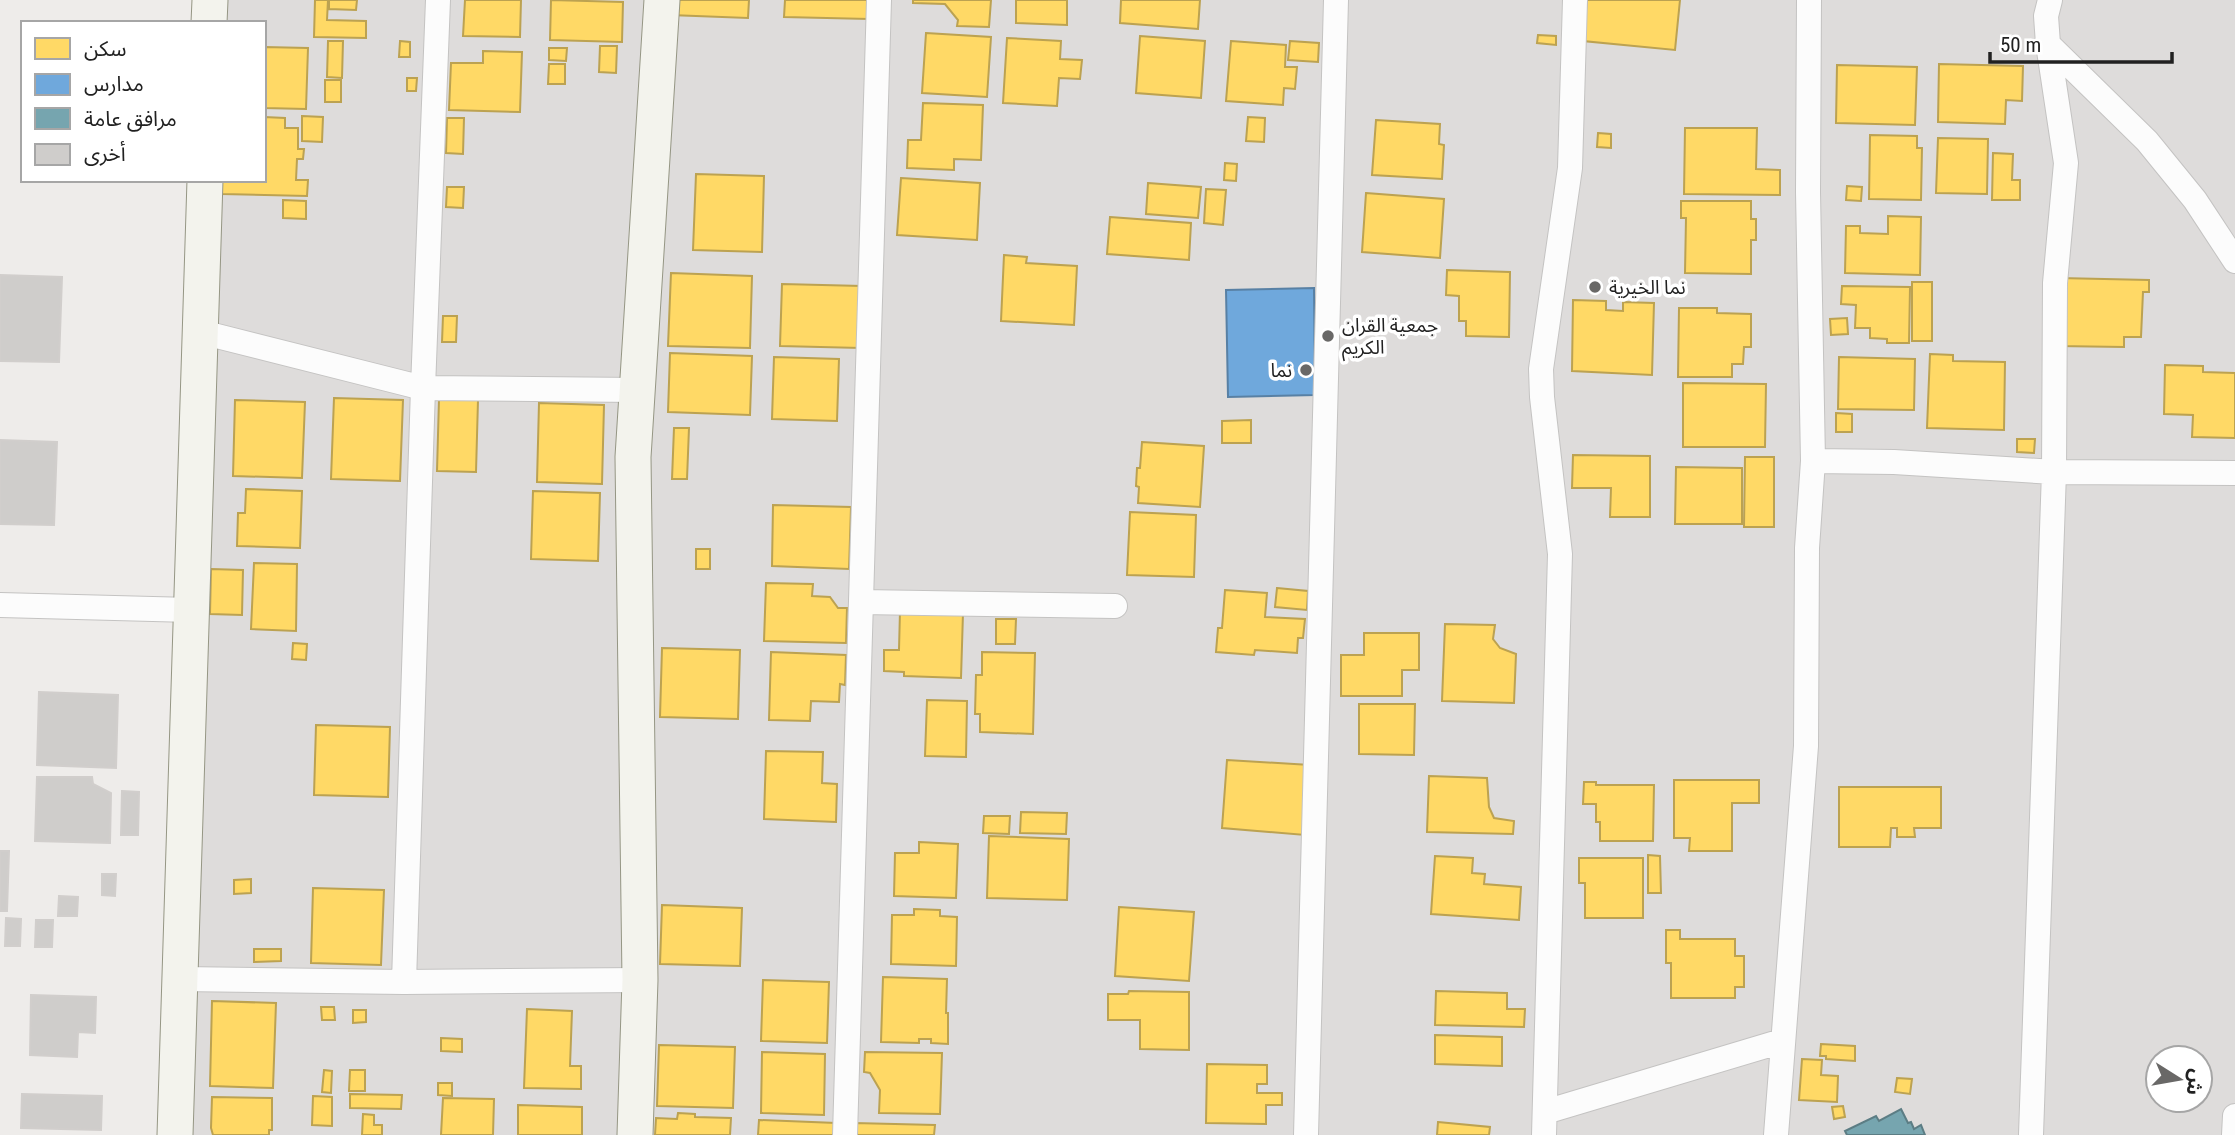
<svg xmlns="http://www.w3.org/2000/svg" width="2235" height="1135" font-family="'Roboto Condensed','Noto Sans Arabic',sans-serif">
<rect width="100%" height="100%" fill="#eeecea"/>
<!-- residential -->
<path fill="#dedcdb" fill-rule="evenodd" d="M219 0H2235V1135H184L213 180H264V23H218ZM2158 1058H2200V1100H2158Z"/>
<!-- homes -->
<path fill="#ffd966" stroke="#bca251" stroke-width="2" d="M315 0H328L327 20 366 21V38L314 37Z
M329 0H357L356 10 329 9Z
M465 0H521L520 37 463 36Z
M551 0 623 2 622 42 550 40Z
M670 0H749L748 18 670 15Z
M785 0H870L869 19 784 17Z
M913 0H991L989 27 957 26 958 20 945 4 913 3Z
M1016 0H1067V25L1016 23Z
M1121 0H1200L1198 29 1120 23Z
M1587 0H1680L1675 50 1583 41Z
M926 33 991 37 987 97 922 93Z
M1538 35 1556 36V45L1537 43Z
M1140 36 1205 41 1201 98 1136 93Z
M1007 38 1061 41 1060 59 1082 60 1080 79 1059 78 1057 106 1003 103Z
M328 41H343L342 78 327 77Z
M400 41 410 42V57H399Z
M1231 41 1286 45 1285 67H1297L1295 89 1284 88 1283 105 1226 101Z
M1290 41 1319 43 1318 62 1288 60Z
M600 46H617L616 73 599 72Z
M264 47 308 48 306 109 264 108Z
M549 48H567L566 61 549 60Z
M483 51 522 52 520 112 449 110 451 63H483Z
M549 64H565V84H548Z
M1939 64 2023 66 2022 101 2006 100 2005 124 1938 122Z
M1837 65 1917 67 1915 125 1836 123Z
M407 78H417L416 91H407Z
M325 80H341V102H325Z
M923 103 983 105 981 160 954 159V170L907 168 908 140H921Z
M302 116 323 117 322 142 302 141Z
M264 117 285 118V128H298V149H304L303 159H297L296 180H308L307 196 222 194V180H264Z
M1248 117 1265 118 1264 142 1246 141Z
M447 118H464L463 154 446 153Z
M1376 120 1440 124 1439 144 1444 145 1442 179 1372 175Z
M1685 128H1757L1756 169 1780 170V195L1684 194Z
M1598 133 1611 134V148L1597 147Z
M1870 135 1917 136V148H1922L1921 200 1869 199Z
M1938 138 1988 139 1987 194 1936 193Z
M1993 153 2013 154 2012 180H2020V200H1992Z
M1225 163 1237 164 1236 181 1224 180Z
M696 174 764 176 762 252 693 250Z
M901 178 980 183 977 240 897 235Z
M1148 183 1201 187 1198 218 1146 214Z
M1847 186 1862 187 1861 201 1846 200Z
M447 187H464L463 208 446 207Z
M1206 189 1226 190 1223 225 1204 223Z
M1366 193 1444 199 1440 258 1362 252Z
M283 200 306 201V219L283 218Z
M1681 201H1751V219H1756V240H1751V274L1685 273 1686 218H1681Z
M1888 216 1921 217 1920 275 1845 273 1846 226H1860V233L1888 234Z
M1110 217 1191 223 1189 260 1107 254Z
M1004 255 1027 257 1026 263 1077 266 1074 325 1001 321Z
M1447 270 1510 272 1509 337 1466 336V321H1459V296L1446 295Z
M671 273 752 276 750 348 668 346Z
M2059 278 2149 280V292H2143L2141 337H2124V347L2057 346Z
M1912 282H1932V341H1912Z
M782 284 862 286 861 348 780 346Z
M1842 286 1910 287 1909 343H1887V339L1870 338V328H1855L1856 305 1841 304Z
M1573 300 1606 301V310L1623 311V302L1654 303 1652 375 1572 371Z
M1679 308H1717V313L1751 314V347H1744L1743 364H1732V377H1678Z
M443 316H457L456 342H442Z
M1847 318 1848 334 1831 335 1830 319Z
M670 353 752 356 750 415 668 412Z
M1930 354 1953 355V361L2005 362 2004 430 1927 428Z
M774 357 839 359 837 421 772 419Z
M1839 357 1915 359 1914 410 1838 409Z
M2165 365 2203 366V372L2235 373V438L2192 437 2193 415 2164 414Z
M1683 383 1766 384 1765 447H1683Z
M334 398 403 400 400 481 331 479Z
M439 399 478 400 476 472 437 471Z
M235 400 305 402 302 478 233 476Z
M539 403 604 405 602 484 537 482Z
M1836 413 1852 414V432H1836Z
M1251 420V443H1222V421Z
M674 428H689L687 479H672Z
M2017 439H2035L2034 453 2017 452Z
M1142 442 1204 446 1200 507 1138 503 1139 487 1136 486 1137 468H1140Z
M1573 455 1650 456V517H1610L1611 488H1572Z
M1745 457H1774V527H1744Z
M1676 467 1742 468V524H1675Z
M246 489 302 491 300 548 237 546 238 513H245Z
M533 491 600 493 598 561 531 559Z
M773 505 851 507 849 569 772 566Z
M1130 512 1196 515 1194 577 1127 575Z
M696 549H710V569H696Z
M254 563 297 564 296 631 251 629Z
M211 569 243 570 242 615 210 614Z
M766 583 813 584 812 596 830 597 838 608H847L846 643 764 641Z
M1277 588 1308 591 1307 610 1275 607Z
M1225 590 1267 593 1265 617 1305 619 1303 638H1298L1297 653 1255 650 1254 655 1216 652 1218 628H1222Z
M900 611 963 613 961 678 904 676V672L884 671V650H899Z
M996 619H1016L1015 644H996Z
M1445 624 1495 625 1493 639 1500 648 1516 654 1514 703 1442 701Z
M1364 633H1419V670H1402V696H1341V655H1364Z
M293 643 307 644 306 660 292 659Z
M662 648 740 650 738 719 660 717Z
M771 652 846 655 845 685 840 684 839 702 811 701 810 721 769 720Z
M982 652 1035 653 1033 734 980 732V714H975L976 675H982Z
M927 700 967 701 966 757 925 756Z
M1359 704H1415L1414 755 1359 754Z
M316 725 390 727 388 797 314 795Z
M766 751 823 752 822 783 837 784 836 822 764 819Z
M1227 760 1310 765 1305 835 1222 828Z
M1429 776 1487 778 1489 807 1494 818 1514 821 1513 834 1427 832Z
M1674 780H1759V803H1732V851H1689L1690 838H1674Z
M1584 782H1596V785H1654L1653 841H1600V822H1596V804H1583Z
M1839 787H1941V828H1914L1915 837H1897V828H1891L1890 847H1839Z
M1021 812 1067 813 1066 834 1020 833Z
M984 816H1010L1009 834 983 833Z
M989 836 1069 839 1067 900 987 898Z
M919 842 958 844 956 898 894 896 895 853H919Z
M1648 855 1660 856 1661 893H1648Z
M1435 856 1473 858 1472 873 1485 874 1484 884 1521 887 1519 920 1431 914Z
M1579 858H1643V918H1585V883H1579Z
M251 879V893L234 894V880Z
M313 888 384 890 381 965 311 963Z
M662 905 742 908 740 966 660 964Z
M1119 907 1194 912 1189 981 1115 976Z
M914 909 940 910V916L957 917 956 966 891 964 892 915H914Z
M1666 930H1680V939H1735V956H1744V987H1735V998H1671V963H1666Z
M254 949H281V961L254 962Z
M883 977 947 979 946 1013H948V1044L931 1043V1039H919V1043L881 1042Z
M763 980 829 982 827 1043 761 1041Z
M1129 991 1189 992V1050L1140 1049V1020H1108V994H1128Z
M1436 991 1507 993V1009H1525L1524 1027 1435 1025Z
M212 1001 276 1003 273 1088 210 1086Z
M321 1007H334L335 1020H322Z
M527 1009 572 1011 570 1066H581V1089L524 1088Z
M353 1010H366V1022L353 1023Z
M1435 1035 1502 1037V1066L1435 1064Z
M441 1038 462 1039V1052L441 1051Z
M1821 1044 1855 1046V1061L1826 1059V1056H1820Z
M659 1045 735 1047 733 1108 657 1106Z
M762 1052 825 1054 824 1115 761 1113Z
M865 1052 942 1053 940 1114 879 1113 880 1090 870 1073 864 1072Z
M1802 1059 1822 1060 1821 1075 1838 1076 1837 1102 1799 1100Z
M1207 1064 1267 1065V1084H1257V1093H1282V1105H1266V1124L1206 1123Z
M324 1070 332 1071 331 1093 322 1092Z
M350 1070H365V1091H349Z
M1897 1078 1912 1079 1910 1094 1895 1092Z
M438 1083H452V1096L438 1095Z
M350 1094 402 1095 401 1109 350 1108Z
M313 1096 332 1097V1126L312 1125Z
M212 1097 272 1098V1130H269V1135H213L211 1128Z
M443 1098 494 1099 493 1135H441Z
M518 1105 582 1107V1135H518Z
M1843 1106 1845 1117 1834 1119 1832 1107Z
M678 1113 695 1114V1117L731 1118 730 1135H655L656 1118 677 1119Z
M363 1114 374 1115V1125H382V1135H362Z
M759 1120 836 1123V1135H758Z
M1438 1122 1490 1127 1489 1135H1437Z
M854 1123 935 1125 934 1135H853Z"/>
<!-- schools -->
<path fill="#6fa8dc" stroke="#5880a4" stroke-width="2" d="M1314 288 1315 395 1228 397 1226 290Z"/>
<!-- public -->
<path fill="#76a5af" stroke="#5c7d84" stroke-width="2" d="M1901 1109 1908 1123 1911 1122 1914 1129 1921 1125 1925 1135H1847L1845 1131 1876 1116 1879 1121Z"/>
<!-- building -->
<path fill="#cfcdcb" stroke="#d1cecc" stroke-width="2" d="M0 275 62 277 59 362 0 361Z
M0 440 57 442 54 525 0 524Z
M39 692 118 695 116 768 37 765Z
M37 777H92L93 784 111 793 110 843 35 841Z
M122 791 139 792 138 835H121Z
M0 851H9L7 911H0Z
M102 874H116L115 896 102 895Z
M59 896 78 897 77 916H58Z
M6 918 21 919 20 946H5Z
M36 920H53L52 947H35Z
M31 995 96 997 95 1033 78 1032 77 1057 30 1055Z
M22 1094 102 1096 101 1130 21 1128Z"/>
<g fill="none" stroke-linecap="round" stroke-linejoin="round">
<!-- street casing -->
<g stroke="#c4c3c2" stroke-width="26">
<path id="street" d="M2048 44 2147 141 2195 200 2235 261
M201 332 423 388 637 390
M1813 461 1894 462 2054 472 2235 473
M861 602 1115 606
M0 605 191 610
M180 979 404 982 640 980
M404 982 423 388 438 0
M1545 1112 1782 1041
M845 1135 879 0
M1306 1135 1336 0
M1544 1135 1560 554 1542 397 1541 369 1570 168 1575 0
M1776 1135 1806 746 1807 548 1813 461 1808 192 1809 0
M2031 1135 2054 472 2055 283 2066 163 2048 44 2046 16 2050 0
M2234 1135 2235 1116"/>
</g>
<!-- secondary casing -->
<g stroke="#959684" stroke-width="37">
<path id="secondary" d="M209 23 210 0
M175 1135 205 180
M635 1135 640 980 633 457 662 0"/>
</g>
<!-- street -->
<use href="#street" stroke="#fcfcfc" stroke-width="24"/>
<!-- secondary -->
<use href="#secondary" stroke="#f3f3ed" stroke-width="35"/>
</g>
<!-- markers -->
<g fill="#696867" stroke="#fff" stroke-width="2.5">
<circle cx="1595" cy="287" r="7"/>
<circle cx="1328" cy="336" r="7"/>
<circle cx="1306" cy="370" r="7"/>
</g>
<g text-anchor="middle" stroke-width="7" stroke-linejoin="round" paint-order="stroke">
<!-- poi labels -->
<g font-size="19" fill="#212121" stroke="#fff" text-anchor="start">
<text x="1609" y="294">نما الخيرية</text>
<text x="1342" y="332">جمعية القران<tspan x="1342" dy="22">الكريم</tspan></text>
<text x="1292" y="377" text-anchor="end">نما</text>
</g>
</g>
<!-- legend -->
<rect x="21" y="21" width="245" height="161" fill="#ffffff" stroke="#a6a6a6" stroke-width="2"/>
<rect x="35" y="38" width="35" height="21" fill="#ffd966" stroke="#a6a6a6" stroke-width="2"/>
<text x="84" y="56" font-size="21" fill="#212121">سكن</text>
<rect x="35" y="74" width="35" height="21" fill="#6fa8dc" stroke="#a6a6a6" stroke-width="2"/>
<text x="84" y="91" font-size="21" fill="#212121">مدارس</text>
<rect x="35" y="108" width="35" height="21" fill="#76a5af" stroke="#a6a6a6" stroke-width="2"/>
<text x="84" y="126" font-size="21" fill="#212121">مرافق عامة</text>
<rect x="35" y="144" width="35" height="21" fill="#cfcdcb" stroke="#a6a6a6" stroke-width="2"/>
<text x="84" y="161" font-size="21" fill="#212121">أخرى</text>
<!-- north arrow -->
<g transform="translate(2179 1079) rotate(101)"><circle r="33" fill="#ffffff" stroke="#a6a6a6" stroke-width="2"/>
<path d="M0-5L12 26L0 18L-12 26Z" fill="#696867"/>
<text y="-10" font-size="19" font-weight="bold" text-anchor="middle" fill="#212121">ش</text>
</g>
<!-- scale -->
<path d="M1990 52v10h182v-10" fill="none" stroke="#212121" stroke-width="3.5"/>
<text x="2000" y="52" font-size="21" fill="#212121" stroke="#ffffff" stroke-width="5" paint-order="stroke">50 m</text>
</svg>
